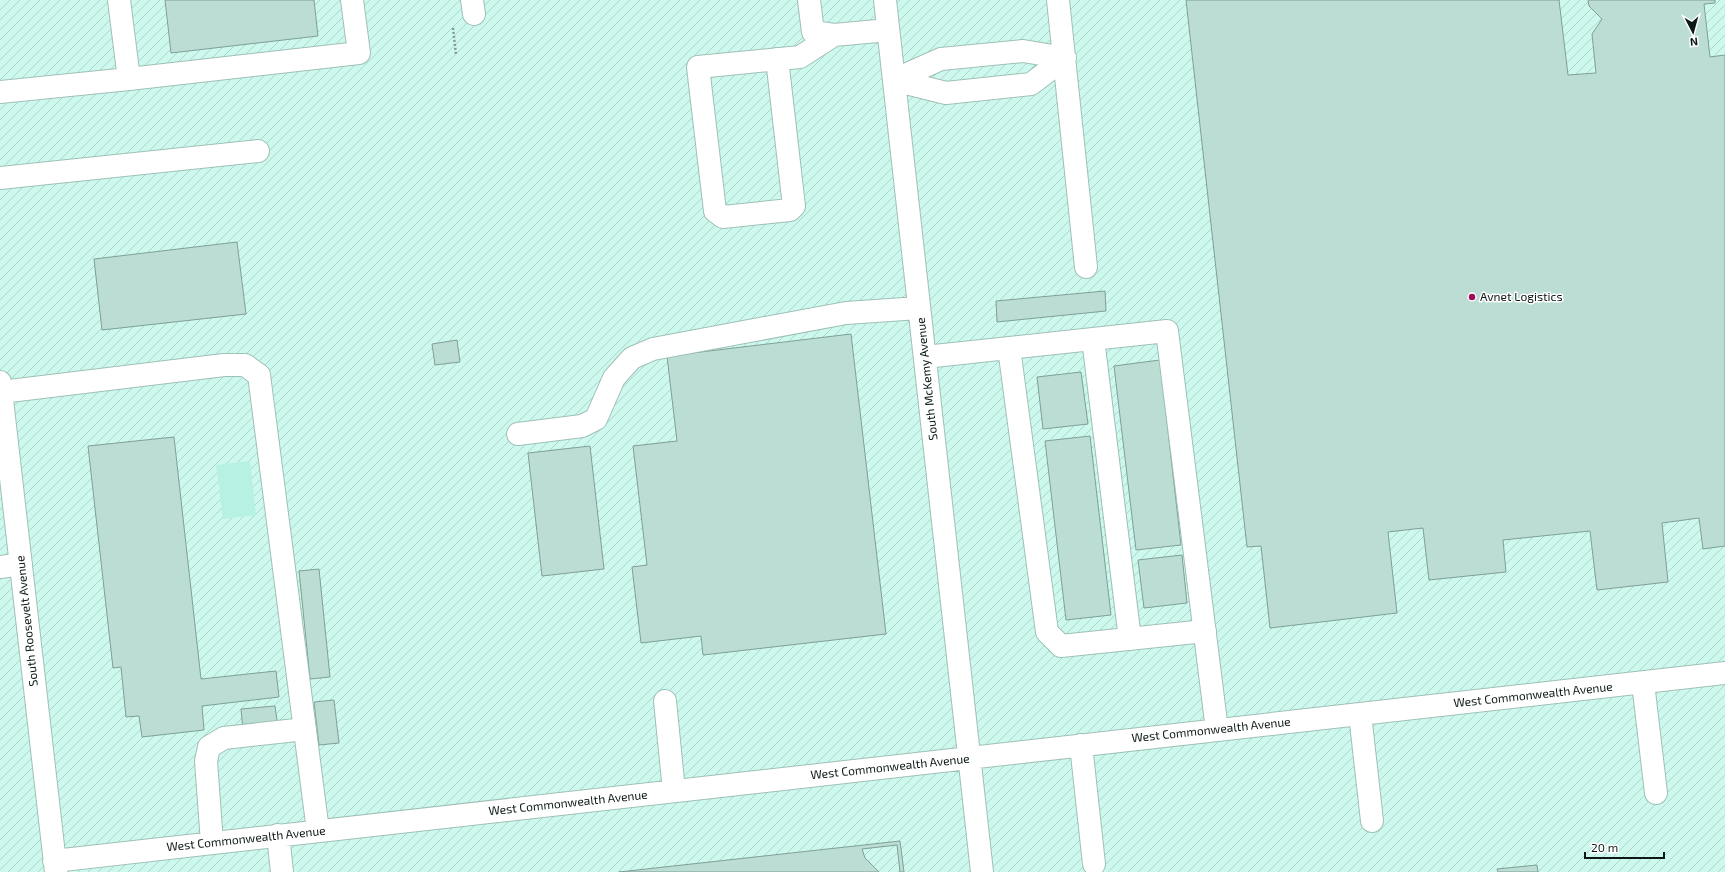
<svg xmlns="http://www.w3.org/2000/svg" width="1725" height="872" font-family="'Exo 2',sans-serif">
<defs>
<pattern id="industrial-furrows" width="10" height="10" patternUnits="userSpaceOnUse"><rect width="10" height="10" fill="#cdf8ed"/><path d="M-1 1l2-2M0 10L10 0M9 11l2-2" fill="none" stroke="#afd4ca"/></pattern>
</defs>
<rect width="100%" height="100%" fill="#e9fef8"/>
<!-- industrial -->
<path fill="url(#industrial-furrows)" d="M0 0H1725V872H0Z"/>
<!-- pitch -->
<path fill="#b7f1e3" d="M250 461 256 515 223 519 216 465Z"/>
<!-- building -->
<path fill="#bbddd4" stroke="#7f9f97" d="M165 0H314L318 36 171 53Z
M1186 0H1559L1568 75 1596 73 1592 34 1602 19 1589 6 1588 0H1715V3L1704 4 1710 57 1725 55V546L1703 549 1699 518 1662 523 1668 582 1597 590 1590 531 1503 540 1506 572 1429 580 1423 528 1388 532 1397 613 1270 628 1261 546 1247 547Z
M237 242 246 314 102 330 94 259Z
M1105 291 1106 311 997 322 996 301Z
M851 334 886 634 703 655 701 636 641 643 632 567 647 565 633 446 677 441 667 356Z
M457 340 460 362 435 365 432 344Z
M1160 360 1181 545 1136 550 1114 366Z
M1081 372 1088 424 1043 429 1037 377Z
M1090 436 1111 615 1066 620 1045 441Z
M174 437 201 679 276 671 279 697 202 706 204 730 142 737 139 716 126 717 121 667 113 668 88 446Z
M590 446 604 569 542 576 528 453Z
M1182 555 1187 603 1144 608 1138 560Z
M319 569 330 677 310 679 299 571Z
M334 700 339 743 319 745 314 702Z
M275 706 278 727 243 731 241 709Z
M900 841 904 872H900L897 845 862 849 865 858 879 872H619Z
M1537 865 1538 872H1498L1497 869Z"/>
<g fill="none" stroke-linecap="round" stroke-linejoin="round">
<!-- minor casing -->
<g stroke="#9fc0b7" stroke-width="24">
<path id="minor" d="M472 0 474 14
M809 0 813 32 834 35 888 30
M885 0 982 872
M1058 0 1086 267
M1023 51 1065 58 1031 84 946 93 894 80 941 59Z
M777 59 794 206 790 210 723 217 715 211 698 67 800 57 834 35
M129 79 359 53 352 0
M0 92 129 79 119 0
M0 178 258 151
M1093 339 1130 639
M1009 348 1047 632 1061 646 1205 631
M925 357 1167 331 1217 730
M0 382 56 872
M1 392 224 365H245L259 375 318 831
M518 434 582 426 596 419 614 378 632 358 653 349 846 313 919 308
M0 567 21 564
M1643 683 1656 793
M665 701 674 791
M1360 714 1372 821
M1081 745 1094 864
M278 835 282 872
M212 843 206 761 209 747 224 738 305 729
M54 861 1725 673"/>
</g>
<!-- path -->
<path stroke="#879894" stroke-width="2.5" stroke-dasharray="2 2" stroke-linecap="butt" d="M453 28 456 55"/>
<!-- minor -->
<use href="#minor" stroke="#fff" stroke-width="22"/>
</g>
<!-- markers -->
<circle fill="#9f0f58" stroke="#fff" stroke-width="1.5" cx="1472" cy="297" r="4"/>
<g text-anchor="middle" stroke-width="3" stroke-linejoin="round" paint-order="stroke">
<!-- poi labels -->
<g font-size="12" fill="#0b1815" stroke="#fff" text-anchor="start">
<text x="1480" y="301">Avnet Logistics</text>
</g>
<!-- street labels -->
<g font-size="12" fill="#0b1815" stroke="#fff">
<text transform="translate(927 379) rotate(-96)" y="4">South McKemy Avenue</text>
<text transform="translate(27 621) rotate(-96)" y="4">South Roosevelt Avenue</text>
<text transform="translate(1533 695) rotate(-6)" y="4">West Commonwealth Avenue</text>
<text transform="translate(1211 730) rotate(-6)" y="4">West Commonwealth Avenue</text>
<text transform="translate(890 767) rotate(-6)" y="4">West Commonwealth Avenue</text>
<text transform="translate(568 803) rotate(-6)" y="4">West Commonwealth Avenue</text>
<text transform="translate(246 839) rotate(-6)" y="4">West Commonwealth Avenue</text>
</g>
</g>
<!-- north arrow -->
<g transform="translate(1693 32) rotate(174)" stroke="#ffffff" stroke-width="3" paint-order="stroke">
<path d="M0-3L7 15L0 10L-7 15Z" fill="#0b1815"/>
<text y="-6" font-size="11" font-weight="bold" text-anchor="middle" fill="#0b1815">N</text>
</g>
<!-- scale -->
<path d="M1585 852v6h79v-6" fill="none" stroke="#0b1815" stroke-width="2"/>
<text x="1591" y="852" font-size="12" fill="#0b1815" stroke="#ffffff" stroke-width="3" paint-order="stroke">20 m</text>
</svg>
